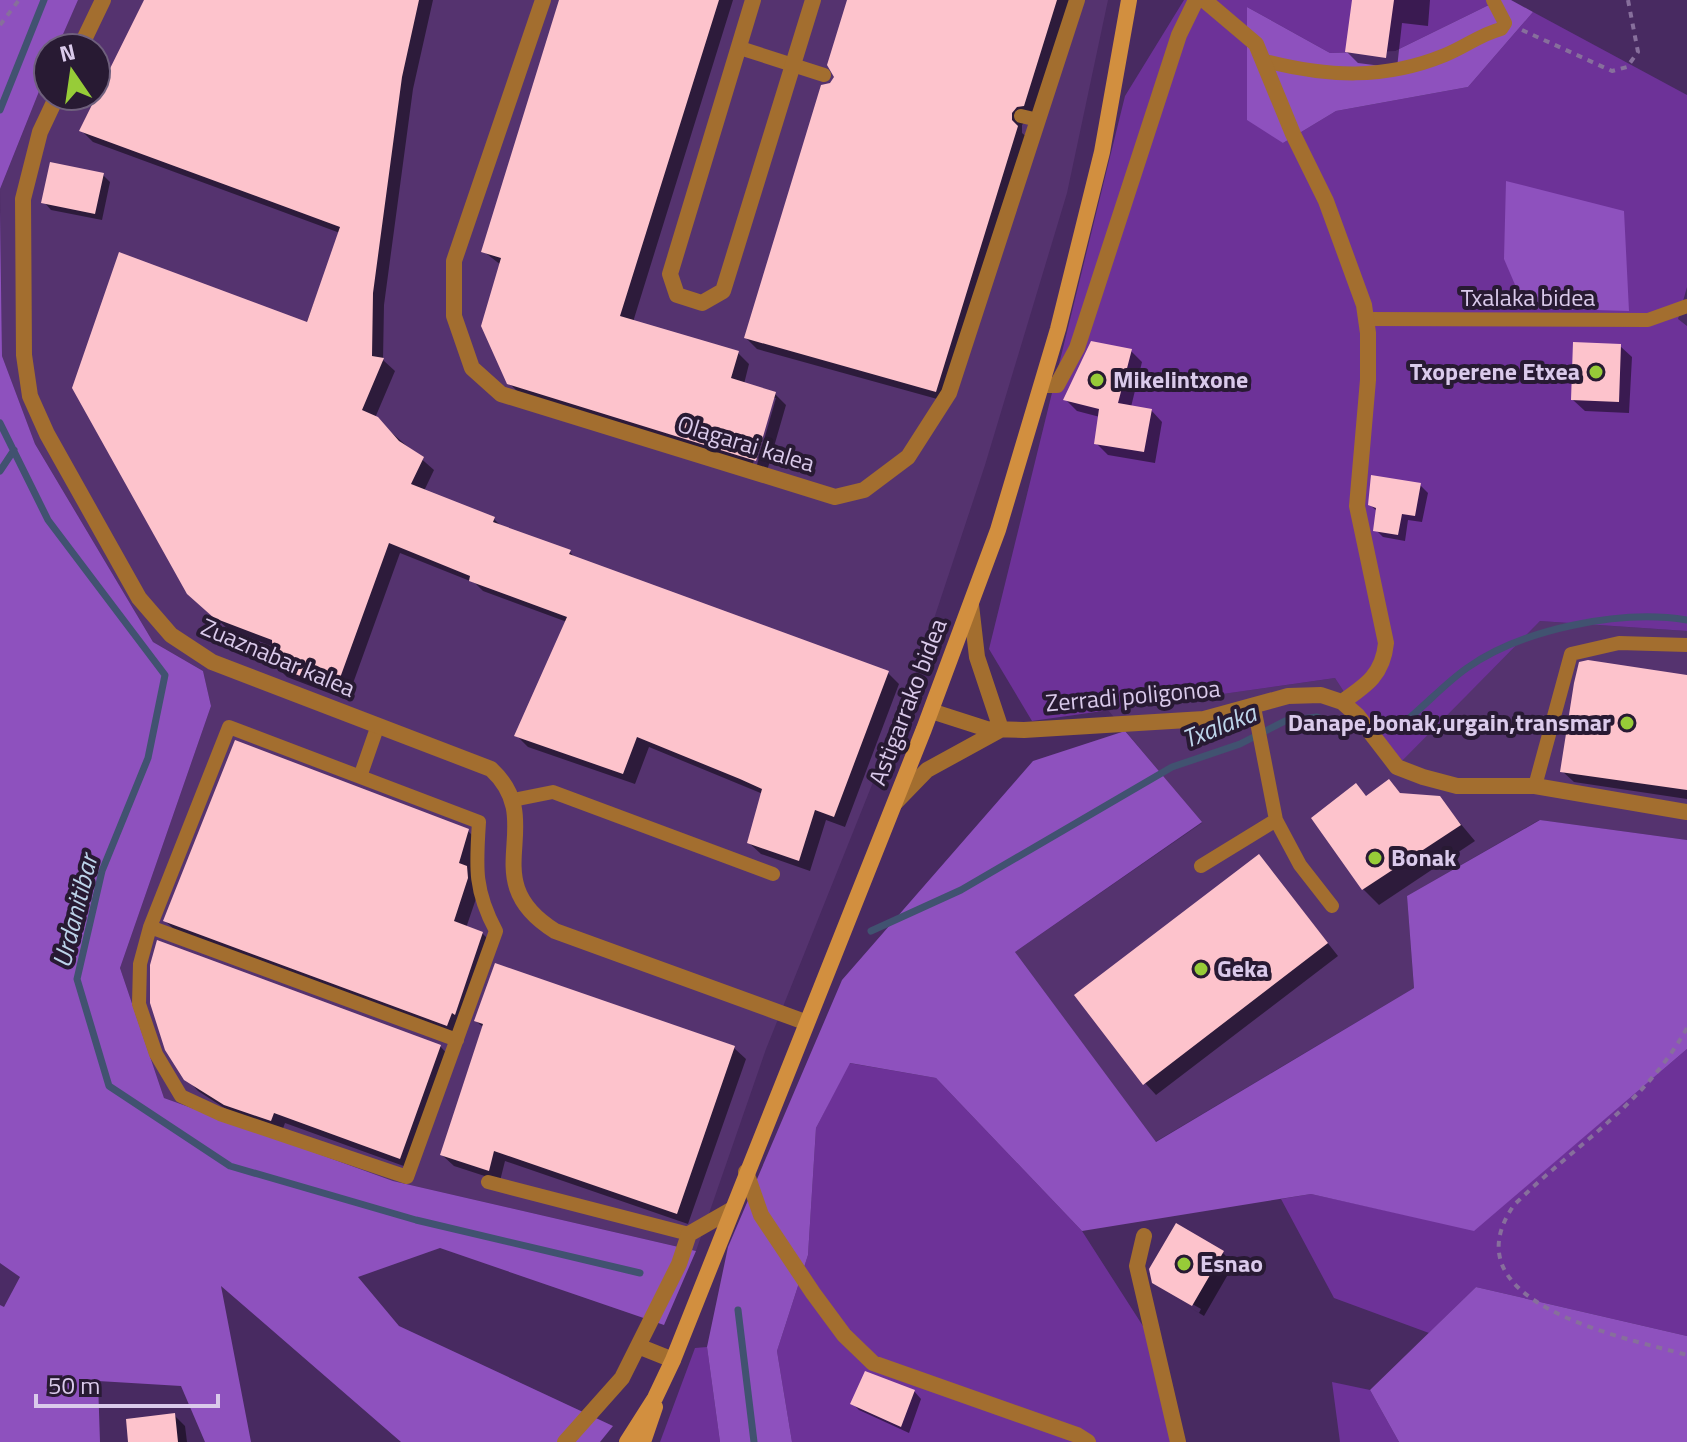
<svg xmlns="http://www.w3.org/2000/svg" width="1687" height="1442" font-family="'Titillium Web',sans-serif">
<rect width="100%" height="100%" fill="#482a61"/>
<!-- built -->
<path fill="#55336f" d="M78 0H1108L1067 193 985 465 912 685 766 1049 696 1251 393 1181 164 1098 120 968 211 706 203 671 153 642 35 444 2 356 0 189 48 69V96H96V48H57Z
M1540 621 1687 631V840L1539 820 1407 896 1414 988 1155 1142 1015 952 1202 823 1108 710 1335 678 1394 768Z"/>
<!-- green -->
<path fill="#6d3298" d="M1184 0H1499L1395 51 1330 53 1247 7 1283 143 1336 111 1468 87 1533 12 1687 95V287L1678 319 1687 326V631L1540 621 1394 769 1335 678 1032 721 989 649 1125 96Z
M1687 1049V1336L1476 1287 1429 1333 1334 1298 1281 1199 1311 1194 1474 1230Z
M849 1063 936 1078 1082 1231 1159 1351 1179 1442H792L777 1351 808 1255 816 1128Z
M707 1347 720 1442H660L695 1348Z
M1332 1382 1370 1390 1399 1442H1340Z"/>
<!-- forest -->
<path fill="#8e51be" d="M0 0H78L57 48H48V69L0 189Z
M1499 0H1511L1533 12 1468 87 1336 111 1283 143 1247 120V7L1330 53 1395 51Z
M1506 181 1624 211 1629 311 1525 308 1504 259Z
M0 209 2 356 35 444 153 642 203 671 211 706 120 968 164 1098 393 1181 696 1251 664 1325 440 1248 358 1277 399 1326 613 1426 600 1442H401L221 1286 251 1442H205L181 1386 98 1381 100 1442H0Z
M1125 731 1202 822 1015 952 1156 1142 1414 988 1407 896 1540 820 1687 840V1049L1474 1231 1311 1194 1082 1231 936 1078 850 1063 816 1128 808 1255 777 1351 792 1442H720L707 1347 728 1247 842 980 1033 761Z
M1476 1287 1687 1336V1442H1399L1370 1390Z"/>
<!-- shadow -->
<path fill="#0007" d="M146 0H433L413 89 384 305 383 360 395 371 375 418 434 470 424 491 494 519 503 528 570 552 576 559 888 673 899 684 845 827 826 820 810 871 761 854 749 843 763 794 649 747 635 784 528 747 516 735 567 622 483 591 475 583 400 553 347 700 287 677 275 665 274 647 228 629 201 605 340 233 93 142 81 130Z
M561 0H733L633 322 738 353 749 364 744 384 775 394 786 405 767 471 756 468 776 398H772L752 467 521 395 509 383 501 265 483 251Z
M850 0H1071L1035 117H1029L1022 125V133L1029 139 948 402 757 349 746 338 836 77Z
M1354 0H1430L1428 26 1402 23 1397 68 1358 63 1347 52Z
M103 175 110 182 102 220 51 210 44 202Z
M1620 346 1632 357 1629 413 1585 411 1573 400Z
M1131 351 1142 362 1131 407 1151 410 1162 422 1155 463 1108 455 1096 443 1100 417 1077 411 1066 400Z
M1420 485 1428 493 1422 522 1408 520 1405 541 1383 537 1376 530 1378 512 1370 505Z
M1687 677V799L1574 782 1562 771Z
M1389 782 1402 795 1439 798 1475 841 1379 905 1363 889 1356 786 1367 797Z
M467 830 479 842 471 872 478 879 479 890 466 928 482 933 494 945 459 1036 177 932 165 921Z
M1259 856 1338 956 1156 1095 1145 1083Z
M476 1021 734 1048 746 1059 688 1224 505 1161 500 1181 454 1166 442 1155 484 1028Z
M440 1046 451 1058 412 1169 285 1123 282 1131 237 1116 198 1091 186 1078Z
M1223 1253 1234 1264 1204 1316 1165 1292 1199 1313 1201 1309 1154 1282Z
M0 1263 20 1277 4 1307 0 1305Z
M914 1391 921 1399 909 1433 859 1410 852 1403Z
M174 1415 185 1426 187 1442H130Z"/>
<g fill="none" stroke-linecap="round" stroke-linejoin="round">
<!-- stream -->
<path stroke="#415270" stroke-width="7" d="M0 110 44 0
M0 423 48 520 165 675 148 758 102 871 77 979 109 1086 230 1166 416 1220 640 1273
M0 471 14 450
M871 931 961 890 1172 767 1240 744 1285 721 1317 717 1335 726 1401 725C1424 707 1444 684 1467 668 1522 629 1621 609 1687 620
M738 1310 754 1442"/>
</g>
<!-- building -->
<path fill="#fdc3cc" d="M144 0H419L402 77 373 293 372 356 384 358 362 410 378 417 399 441 424 457 411 484 495 517 493 522 571 550 569 554 889 671 834 817 815 810 799 861 747 843 762 789 740 779 637 737 623 774 514 736 567 617 469 581 470 576 389 543 336 689 273 666 272 640 214 618 187 594 72 388 119 252 307 322 340 227 79 131Z
M559 0H719L620 316 739 351 731 378 776 392 756 461 507 384 481 326 501 258 481 252Z
M847 0H1057L1024 106 1017 107 1012 113V120L1018 126 936 392 744 338 821 85 830 83 834 77 827 65Z
M1352 0H1394L1386 58 1345 52Z
M50 162 104 173 95 214 41 203Z
M1091 341 1132 349 1118 403 1152 409 1144 452 1094 444 1099 409 1063 400Z
M1573 342 1621 344 1619 402 1571 400Z
M1371 475 1421 483 1415 516 1402 514 1398 535 1373 531 1376 508 1368 505Z
M1588 660 1687 675V790L1560 772 1574 683 1579 662Z
M235 740 469 829 459 863 467 866 468 878 454 921 483 932 455 1015 452 1013 447 1026 163 921Z
M1389 779 1400 793 1440 796 1461 825 1362 890 1311 818 1356 783 1366 796Z
M1259 854 1328 943 1143 1085 1074 995Z
M157 940 441 1045 400 1159 274 1113 271 1121 224 1105 184 1080 165 1050 150 1003V965Z
M495 963 735 1046 677 1214 494 1151 489 1171 440 1155 483 1024 474 1021Z
M1176 1223 1224 1251 1192 1306 1152 1283 1149 1269Z
M865 1371 915 1390 901 1427 850 1404Z
M175 1413 178 1442H128L126 1419Z"/>
<g fill="none" stroke-linecap="round" stroke-linejoin="round">
<!-- path -->
<path stroke="#876f9c" stroke-width="4" stroke-dasharray="6 6" stroke-linecap="butt" d="M0 25 19 0
M1522 30 1612 71 1627 67 1638 52 1628 0
M1687 1028C1643 1106 1576 1144 1514 1205 1446 1303 1622 1337 1687 1355"/>
<!-- lane -->
<path stroke="#a36e2f" stroke-width="14" d="M740 48 824 75
M1265 61C1328 77 1384 80 1445 55 1465 47 1481 34 1501 29L1505 23 1493 0
M1021 116 1038 120
M1366 319 1648 320 1687 306
M1254 707 1276 820 1300 865 1332 906
M229 727 479 822C476 867 474 890 496 931L407 1177 220 1114 181 1096 156 1054 139 1004 140 964 150 927Z
M361 774 378 725
M1535 786 1571 654 1619 643 1687 645
M513 800 553 792 773 874
M1201 866 1276 820
M150 927 457 1040
M488 1182 689 1234"/>
<!-- street -->
<path stroke="#a36e2f" stroke-width="16" d="M543 0 454 261V316L472 368 501 394 835 497 864 490 908 457 949 393 1077 0
M753 0 670 274 677 295 702 303 723 291 813 0
M1204 0 1256 44 1293 134 1326 201 1364 305 1368 333V380L1357 506 1386 643C1383 674 1367 685 1342 702
M80 48 103 0
M57 96 40 132 23 199 24 355 30 396 47 434 139 598 171 635 212 662 491 769C550 824 472 879 555 931L805 1022
M1042 385H1057L1077 348 1179 35 1196 0
M971 605 977 657 1001 729
M931 711 987 729 1024 730 1204 719 1288 696 1321 695 1342 702 1357 715 1397 767 1423 777 1457 786H1535L1687 812
M895 803 927 770 1000 730
M746 1172 761 1215 813 1293 844 1335 873 1363 1077 1435 1088 1442
M1144 1236 1137 1266 1178 1442
M638 1346 673 1360
M565 1442 622 1378 679 1264 689 1234 731 1210"/>
<!-- secondary -->
<path stroke="#d28f3f" stroke-width="16" d="M627 1442 655 1398 673 1360 924 729 998 530 1058 329 1102 152 1129 0
M643 1442 655 1407"/>
</g>
<!-- markers -->
<g fill="#97cc38" stroke="#281a33" stroke-width="3">
<circle cx="1596" cy="372" r="8"/>
<circle cx="1097" cy="380" r="8"/>
<circle cx="1627" cy="723" r="8"/>
<circle cx="1375" cy="858" r="8"/>
<circle cx="1201" cy="969" r="8"/>
<circle cx="1184" cy="1264" r="8"/>
</g>
<g text-anchor="middle" stroke-width="8" stroke-linejoin="round" paint-order="stroke">
<!-- street labels -->
<g font-size="24" fill="#dacaeb" stroke="#281a33">
<text x="1528" y="306">Txalaka bidea</text>
<text transform="translate(746 444) rotate(17)" y="8">Olagarai kalea</text>
<text transform="translate(278 658) rotate(23)" y="8">Zuaznabar kalea</text>
<text transform="translate(1133 696) rotate(-5)" y="8">Zerradi poligonoa</text>
<text transform="translate(908 702) rotate(-69)" y="8">Astigarrako bidea</text>
</g>
<!-- poi labels -->
<g font-size="24" font-weight="bold" fill="#dacaeb" stroke="#281a33" text-anchor="start">
<text x="1580" y="380" text-anchor="end">Txoperene Etxea</text>
<text x="1113" y="388">Mikelintxone</text>
<text x="1611" y="731" text-anchor="end">Danape,bonak,urgain,transmar</text>
<text x="1391" y="866">Bonak</text>
<text x="1217" y="977">Geka</text>
<text x="1200" y="1272">Esnao</text>
</g>
<!-- water labels -->
<g font-size="26" font-style="italic" fill="#bdd4ea" stroke="#281a33">
<text transform="translate(1219 726) rotate(-22)" y="9">Txalaka</text>
<text transform="translate(75 911) rotate(-76)" y="9">Urdanitibar</text>
</g>
</g>
<!-- north arrow -->
<g transform="translate(72 72) rotate(347)"><circle r="38" fill="#281a33" stroke="#6f607d" stroke-width="2"/>
<path d="M0-6L14 30L0 20L-14 30Z" fill="#97cc38"/>
<text y="-12" font-size="22" font-weight="bold" text-anchor="middle" fill="#dacaeb">N</text>
</g>
<!-- scale -->
<path d="M36 1394v12h182v-12" fill="none" stroke="#dacaeb" stroke-width="4"/>
<text x="48" y="1394" font-size="24" fill="#dacaeb" stroke="#281a33" stroke-width="6" paint-order="stroke">50 m</text>
</svg>
